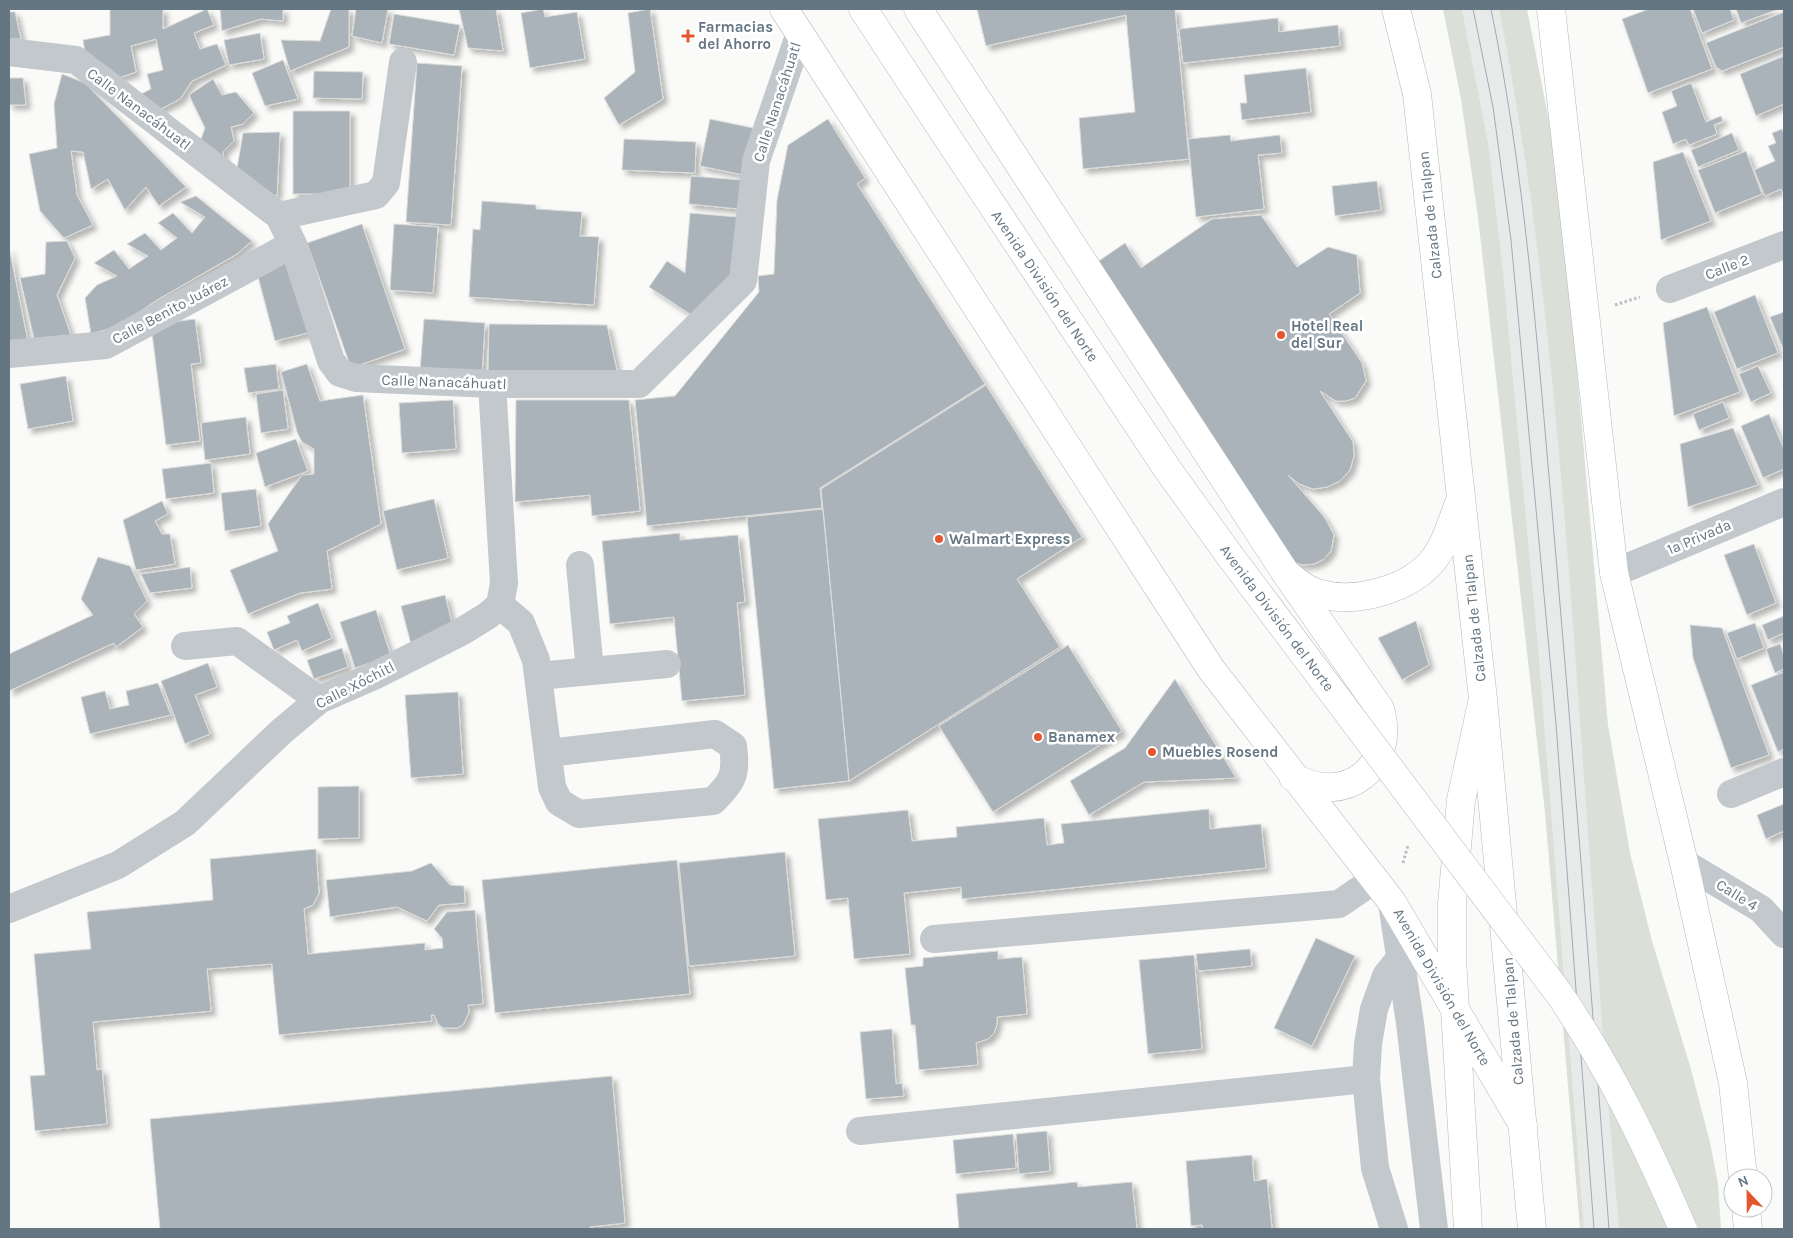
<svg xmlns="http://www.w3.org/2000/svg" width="1793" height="1238" font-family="Karla,sans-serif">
<defs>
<filter id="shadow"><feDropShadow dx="4.5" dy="4.5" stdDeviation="2.5" flood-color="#0004"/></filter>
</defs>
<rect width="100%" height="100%" fill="#fafaf8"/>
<!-- built -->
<path fill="#e8e9e9" d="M1462 9H1499L1516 96 1545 301 1563 486 1619 1229H1584L1539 657 1503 270 1488 142Z"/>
<!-- green -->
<path fill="#dadfd7" d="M1443 9H1462L1488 142 1503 270 1539 657 1584 1229H1580L1545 812 1478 217 1461 99Z
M1499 9H1527L1549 121 1563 212 1608 725 1630 853 1652 941 1690 1066 1710 1142 1718 1184 1721 1229H1619C1602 1037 1589 844 1575 651 1559 436 1541 221 1499 9Z"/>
<!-- building -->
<path fill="#aab3b9" stroke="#dcdcda" filter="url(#shadow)" d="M110 9H163V29L207 9 214 25 194 33 200 49 217 44 226 65 192 81 180 99 157 111 139 95 151 89 147 74 163 70 156 39 131 46 136 72 113 80 86 58 83 40 110 35Z
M220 9H283V21L261 19 222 31Z
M331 9H349V47L290 71 281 40 320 41Z
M356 9H388L382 43 352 36Z
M459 9H496L503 51 468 48Z
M543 9 545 17 577 12 585 59 530 68 521 13Z
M650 9 663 99 619 125 604 98 635 72 628 13Z
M977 9H1175L1189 159 1083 169 1079 118 1135 112 1126 15 986 46Z
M1649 9H1690L1712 69 1648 93 1622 19Z
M1693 9H1730L1734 20 1702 33Z
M1736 9H1779L1741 23Z
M9 12H15L21 39H9Z
M1784 12V47L1722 71 1716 67 1706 43Z
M394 14 460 25 454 55 389 44Z
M1278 18 1279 32 1338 25 1340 46 1183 63 1179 29Z
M260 33 264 59 229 65 224 40Z
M1784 56V104L1756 116 1740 74Z
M283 60 298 99 265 106 252 73Z
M417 63 462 66 451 225 406 222Z
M1306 68 1311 112 1242 120 1240 103H1247L1244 75Z
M314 71 363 72 362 99 313 98Z
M62 74 85 83 186 187 159 206 146 187 125 210 108 179 91 189 83 152 71 151 77 195 93 225 64 238 40 211 29 154 57 148 54 104Z
M9 78H23L26 105H9Z
M213 79 222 95 236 92 254 113 243 124 231 127 234 141 223 152 224 164 201 139 205 128 189 95Z
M1691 83 1706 122 1721 116 1723 121 1714 125 1717 134 1689 145 1686 139 1673 144 1662 112 1677 106 1671 91Z
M293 111H350V194H293Z
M710 119 753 128 743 175 700 166Z
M828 119 865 178 857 184 985 384 820 488 822 508 647 526 635 400 675 396 759 292 758 276 774 274 777 200 788 145Z
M1782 129 1784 134V196L1781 189 1765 196 1754 170 1775 161 1768 146 1776 143 1772 133Z
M280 132 277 196 235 180 243 133Z
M1732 133 1739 150 1698 167 1691 150Z
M1230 135 1231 141 1280 135 1282 153 1258 155 1264 209 1196 217 1188 139Z
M624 139 696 142 695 173 622 170Z
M1746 151 1762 194 1715 213 1698 170Z
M1683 152 1711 221 1661 240 1653 162Z
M691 176 742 180 739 209 689 204Z
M1377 181 1381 210 1335 216 1332 186Z
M196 196 252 241 237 254 157 300 118 326 91 334 85 298 97 285 117 276 94 263 114 250 129 269 148 256 127 244 145 233 161 250 177 238 158 223 173 213 192 233 205 217 180 202Z
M482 201 536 205V209L582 212 580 236 599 237 594 305 469 297 473 229 480 230Z
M690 213 738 217 732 287 699 320 649 287 667 261 685 273Z
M1261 215 1297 267 1328 247 1357 255 1360 293 1329 314 1362 363 1366 381 1355 398 1346 401H1336L1320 391 1353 442 1354 456 1350 470 1340 481 1327 487 1313 489 1299 484 1288 475 1325 518 1334 535 1331 551 1324 559 1314 564 1303 565 1293 562 1090 267 1125 243 1141 268 1212 219Z
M362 224 405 349 351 368 307 243Z
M394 224 438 227 433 293 390 290Z
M67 241 75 258 57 295 73 341 35 343 20 278 45 274 46 242Z
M9 247 28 342 9 346Z
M293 259 312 332 275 341 256 269Z
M1755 295 1778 353 1737 369 1714 312Z
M1707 307 1740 392 1674 416 1663 323Z
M1784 312V351L1770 317Z
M195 319 201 363 191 364 200 441 166 445 151 325Z
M424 319 485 323 482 375 420 371Z
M489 324 607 325 618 375 488 374Z
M276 364 279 389 248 393 244 368Z
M307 364 320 401 363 395 381 524 327 551 332 589 300 593 248 614 230 570 278 551 268 524 302 475 314 474V449L302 442 297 432 281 372Z
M1758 366 1771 393 1751 402 1739 374Z
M66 376 73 421 28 429 20 384Z
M986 385 1082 537 1017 579 1060 647 849 781 821 489Z
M283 390 288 429 261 433 256 394Z
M453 400 456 449 402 453 399 403Z
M516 400H629L640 511 592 516 590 495 515 502Z
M1723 402 1729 418 1699 430 1693 414Z
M1769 414 1784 449V469L1763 478 1741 426Z
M246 417 250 454 205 460 201 423Z
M1733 428 1758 485 1688 507 1680 444Z
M296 439 308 471 265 487 256 453Z
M211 463 214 493 166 499 162 469Z
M256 489 261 526 225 531 221 493Z
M434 499 448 558 397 570 383 511Z
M162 501 168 514 155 521 162 534H170L175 564 136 570 123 520Z
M823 509 849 781 774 789 747 517Z
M680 533V540L738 535 745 602 737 603 745 695 682 701 674 617 610 624 602 541Z
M1754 544 1776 603 1747 615 1724 555Z
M98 557 130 566 147 601 134 614 143 627 116 647 114 643 9 691V654L93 615 81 599Z
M190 567 192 588 150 593 141 574Z
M445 595 454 631 412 648 401 606Z
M318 603 332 638 302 651 297 640 274 650 267 632 290 623 287 616Z
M376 610 391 656 355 668 340 622Z
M1784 616V633L1768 640 1762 625Z
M1416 621 1429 665 1402 680 1378 638Z
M1755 623 1764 648 1737 659 1727 633Z
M1690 625 1722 628 1769 755 1731 768 1693 658Z
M1780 644 1784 656V669L1775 673 1766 649Z
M1068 645 1122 731 993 812 939 726Z
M342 648 348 667 314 679 307 660Z
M208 663 217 687 195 695 210 734 185 744 161 681Z
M1784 672V749L1778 752 1751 685Z
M1175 679 1236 778 1144 782 1089 815 1070 781 1125 748Z
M158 683 171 715 90 734 81 697 105 691 110 709 129 705 126 691Z
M458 692 463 774 411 778 405 695Z
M359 786V838L318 839V787Z
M1784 804V831L1766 839 1757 815Z
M1209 809 1210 829 1261 824 1266 868 962 899 961 887 904 893 910 954 854 959 848 898 826 900 818 819 908 810 912 841 957 837 956 827 1044 818 1047 845 1064 843 1061 824Z
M316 849 319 893 313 905 304 909 308 954 425 943V950L443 948 442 938 434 929 447 912 475 910 483 1004 468 1005 469 1012 463 1025 457 1028H443L438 1024 434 1015H431L432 1021 279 1035 272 964 207 969 211 1011 93 1022 97 1070 102 1069 107 1124 35 1131 30 1076 45 1075 34 954 91 949 87 912 213 900 210 859Z
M785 852 795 956 689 966 679 863Z
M677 860 690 994 495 1013 482 880Z
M431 863 450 885 464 886 465 903 439 905 427 921 397 907 330 917 326 880 412 871Z
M1316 938 1355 956 1312 1046 1274 1028Z
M1250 949 1252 966 1198 971 1196 954Z
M998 951V959L1022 957 1027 1014 997 1017V1024L994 1033 988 1039 976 1043 978 1065 919 1070 915 1025H911L905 968 923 966V958Z
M1194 955 1202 1049 1148 1054 1139 960Z
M892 1029 896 1084 902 1083 904 1096 866 1099 860 1032Z
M612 1076 625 1223 590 1227V1229H160L150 1119Z
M1047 1131 1050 1171 1019 1174 1016 1134Z
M1013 1134 1016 1168 956 1174 953 1140Z
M1252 1155 1254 1181 1267 1179 1272 1229H1203L1202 1225 1191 1226 1186 1161Z
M1077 1182 1078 1187 1132 1182 1137 1229H959L956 1194Z"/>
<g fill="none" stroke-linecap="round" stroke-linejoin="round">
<!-- major casing -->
<g stroke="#b5babe" stroke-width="29">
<path id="major" d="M784 9 1211 669 1392 902 1523 1125
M863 9 945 134
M918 9 1285 572 1380 709C1397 767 1345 807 1293 777
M1468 1229 1452 958V904L1461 800 1482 703"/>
</g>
<!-- highway casing -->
<g stroke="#b4b9bd" stroke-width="29">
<path id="highway" d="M1396 9 1417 94 1483 699 1532 1229
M1551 9 1614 573 1684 863 1733 1083 1743 1178
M1285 572C1296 582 1307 591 1321 594 1356 604 1411 589 1434 559 1446 543 1452 522 1459 503
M1746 1208 1748 1229"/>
</g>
<!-- path -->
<path stroke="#bbbfc2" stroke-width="3" stroke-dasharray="2.5 2.5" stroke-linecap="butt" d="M1615 305 1640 297
M1403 863 1408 845"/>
<!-- minor -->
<path stroke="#c3c8cc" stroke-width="28" d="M9 52 76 60 279 216 293 244 331 361 340 373 356 378 492 384H639L743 281 756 161 800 33
M279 216 376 195 386 183 403 62
M1670 289 1784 245
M9 354 106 345 293 244
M580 565 590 671
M1614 573 1784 502
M500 605 521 623 536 660 552 787 559 802 579 814 713 801C733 782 737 774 733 746L715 734 548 753
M185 646 237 641 319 700
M538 676 667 664
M1731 794 1784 772
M1684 863 1761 909 1784 934
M1392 903 1410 1023 1434 1229
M9 909 118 865 185 823 282 731 319 700 374 676 461 632 487 616 500 605 504 583 492 384
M934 939 1339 904 1374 880
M860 1131 1366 1079
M1394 1229 1375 1168 1366 1079 1368 1044 1374 1009 1386 976 1401 957"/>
<!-- major -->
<use href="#major" stroke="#fff" stroke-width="28"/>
<!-- highway -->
<use href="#highway" stroke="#fff" stroke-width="28"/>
<!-- tram -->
<path stroke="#a2aab0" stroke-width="1" d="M1473 9 1493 107 1511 240 1556 724 1594 1229
M1491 9C1525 174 1537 342 1552 510 1573 750 1591 990 1609 1229"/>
<!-- major-bridge casing -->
<g stroke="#b5babe" stroke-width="29" stroke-linecap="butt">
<path id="major-bridge" d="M945 134 1168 470 1230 556 1560 995C1612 1072 1646 1144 1683 1229"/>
</g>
<!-- major-bridge -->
<use href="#major-bridge" stroke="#fff" stroke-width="28"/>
</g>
<!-- markers -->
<g fill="#e4572e" stroke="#fff" stroke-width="2">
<path d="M685.5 28.5h5v5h5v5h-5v5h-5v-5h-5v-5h5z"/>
<circle cx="1281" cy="335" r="5"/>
<circle cx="939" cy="539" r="5"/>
<circle cx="1038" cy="737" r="5"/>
<circle cx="1152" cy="752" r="5"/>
</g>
<g text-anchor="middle" stroke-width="5" stroke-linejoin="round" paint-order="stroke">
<!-- poi labels -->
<g font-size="15" font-weight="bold" fill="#657683" stroke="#fff" text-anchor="start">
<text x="698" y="32">Farmacias<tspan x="698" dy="17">del Ahorro</tspan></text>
<text x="1291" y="331">Hotel Real<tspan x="1291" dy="17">del Sur</tspan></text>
<text x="949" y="544">Walmart Express</text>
<text x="1048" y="742">Banamex</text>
<text x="1162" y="757">Muebles Rosend</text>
</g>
<!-- street labels -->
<g font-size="15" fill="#657683" stroke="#fff">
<text transform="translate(777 102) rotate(-72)" y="5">Calle Nanacáhuatl</text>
<text transform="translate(139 109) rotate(37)" y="5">Calle Nanacáhuatl</text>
<text transform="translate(1430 215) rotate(-96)" y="5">Calzada de Tlalpan</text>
<text transform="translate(1727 267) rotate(-21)" y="5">Calle 2</text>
<text transform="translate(1045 286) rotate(56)" y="5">Avenida División del Norte</text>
<text transform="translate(170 310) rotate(-28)" y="5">Calle Benito Juárez</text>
<text transform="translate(444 382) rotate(2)" y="5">Calle Nanacáhuatl</text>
<text transform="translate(1699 537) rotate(-23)" y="5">1ª Privada</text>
<text transform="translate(1277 618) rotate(53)" y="5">Avenida División del Norte</text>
<text transform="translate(1474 618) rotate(-96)" y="5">Calzada de Tlalpan</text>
<text transform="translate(355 685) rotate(-27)" y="5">Calle Xóchitl</text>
<text transform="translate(1737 895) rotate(32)" y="5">Calle 4</text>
<text transform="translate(1442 987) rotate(60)" y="5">Avenida División del Norte</text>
<text transform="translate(1513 1021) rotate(-95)" y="5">Calzada de Tlalpan</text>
</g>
</g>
<!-- border -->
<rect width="1793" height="1238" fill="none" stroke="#657683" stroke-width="20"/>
<!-- north arrow -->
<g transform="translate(1748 1193) rotate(338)"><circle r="24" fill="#ffffff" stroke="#c1c8cd"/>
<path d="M0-4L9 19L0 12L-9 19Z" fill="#e4572e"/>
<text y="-8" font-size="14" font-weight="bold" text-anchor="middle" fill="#657683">N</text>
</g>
</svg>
